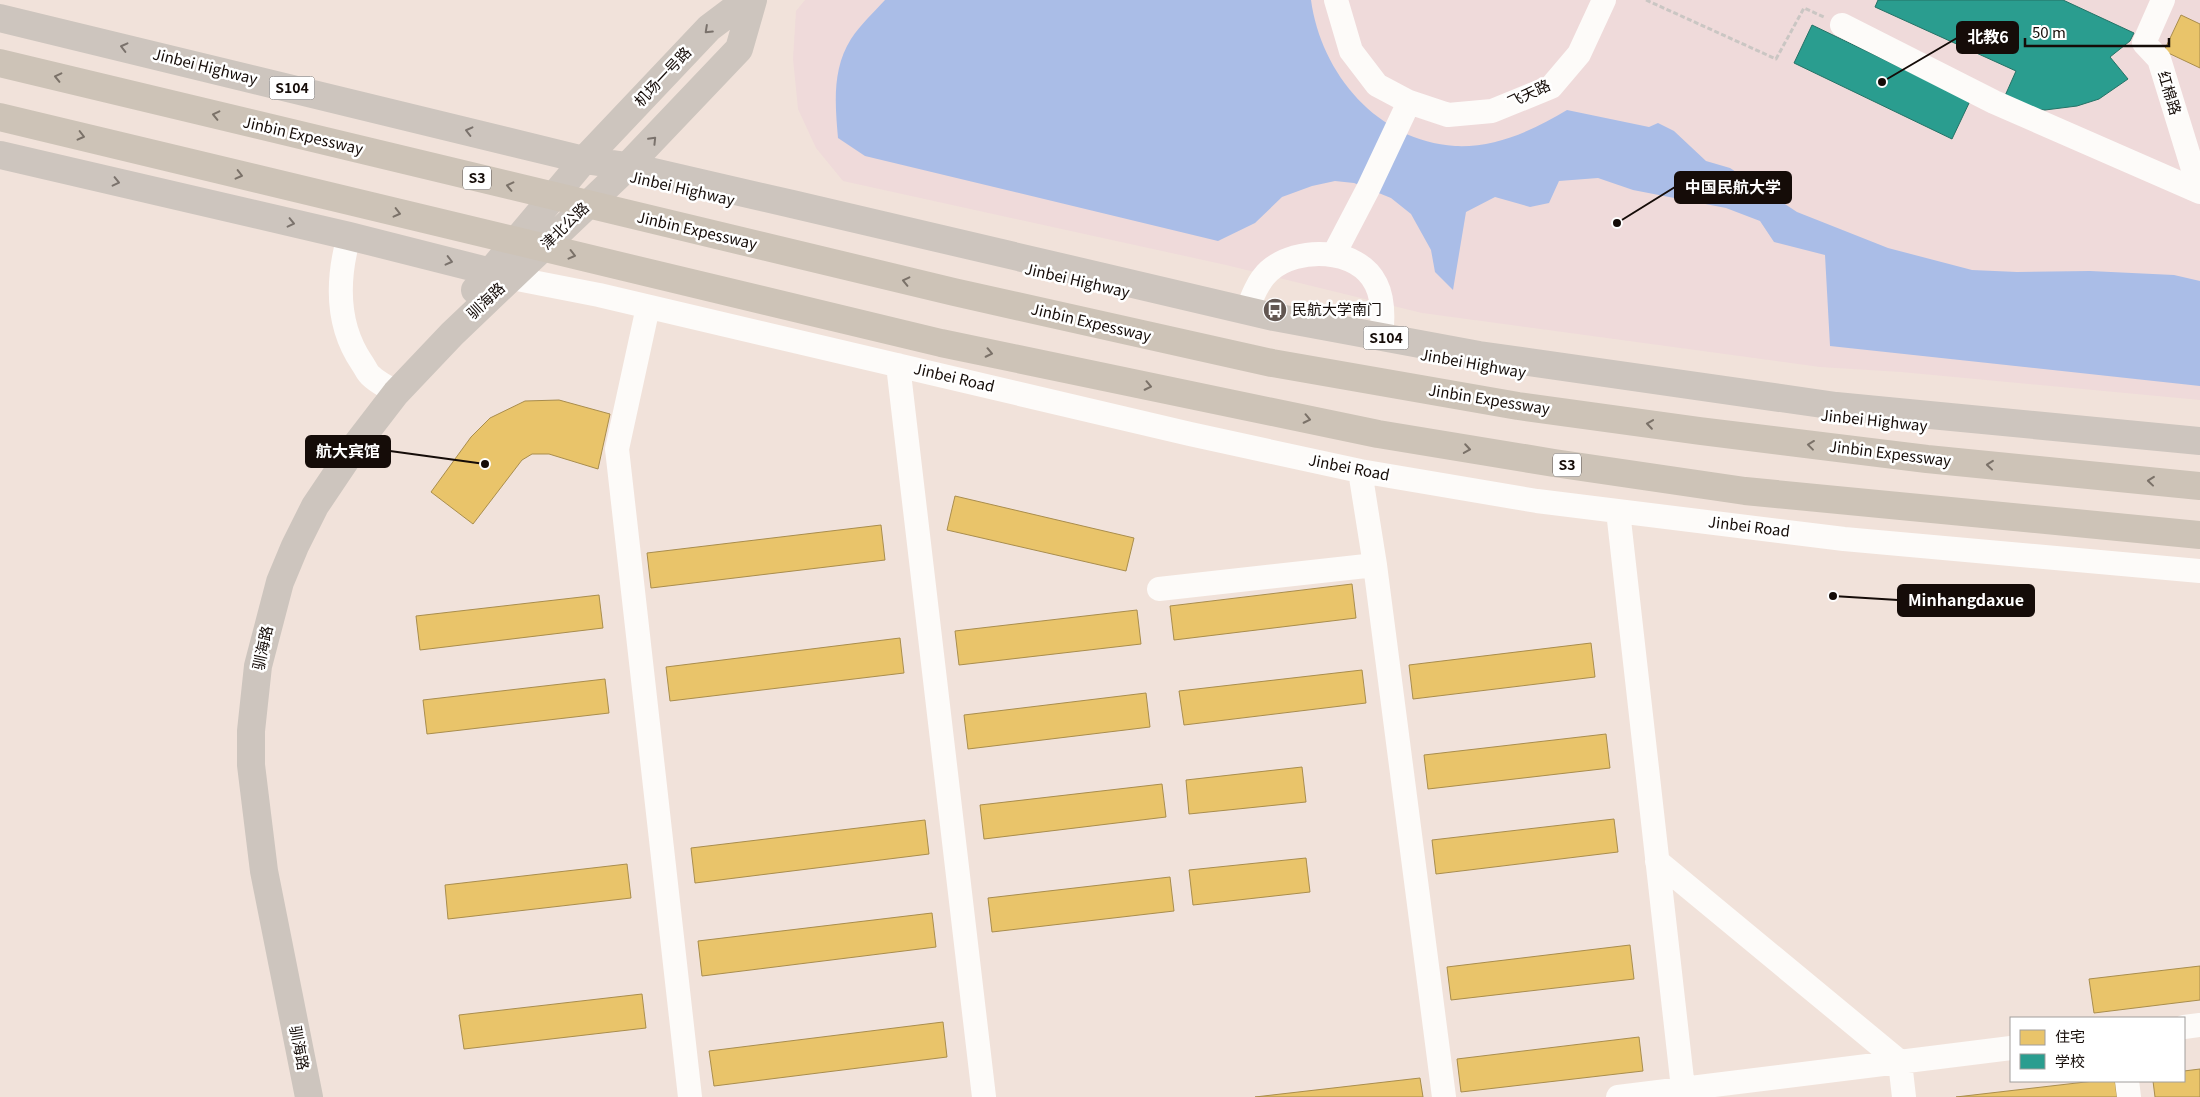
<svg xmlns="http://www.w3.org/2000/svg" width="2200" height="1097" font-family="Georgia,'Noto Sans SC',serif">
<rect width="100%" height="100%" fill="#f1e2da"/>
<!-- education -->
<path fill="#efdada" d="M805 0H2200V400L1901 372 1820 367 1422 313 1226 265 843 181 816 148 798 109 793 59 796 11Z"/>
<!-- water -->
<path fill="#aabde7" d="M885 0H1311C1321 74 1378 141 1455 146 1495 148 1534 130 1567 110L1649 127 1658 123 1674 131 1706 161 1730 168 1797 212 1888 248 1972 270 2017 272 2090 271 2174 275 2200 281V386L1830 346 1825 255 1774 242 1760 221 1726 208 1633 190 1598 178 1559 181 1549 203 1530 207 1495 197 1466 212 1453 290 1435 272 1431 250 1411 214 1391 198 1354 183 1335 181 1312 186 1282 197 1255 223 1218 241 865 156 838 138C835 104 832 69 851 39 860 25 874 12 885 0Z"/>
<!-- homes -->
<path fill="#e9c46a" stroke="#a98d4d" d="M2181 15 2200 24V68L2164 51Z
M559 400 610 414 598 469 549 454H532L522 460 473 524 431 492 471 437 490 418 525 401Z
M955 496 1134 538 1126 571 947 530Z
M881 525 885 560 651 588 647 553Z
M1352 584 1356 618 1174 640 1170 606Z
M599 595 603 628 420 650 416 616Z
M1137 610 1141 644 959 665 955 631Z
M900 638 904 673 670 701 666 667Z
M1591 643 1595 677 1413 699 1409 665Z
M1362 670 1366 703 1184 725 1179 691Z
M605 679 609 713 427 734 423 700Z
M1146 693 1150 727 968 749 964 715Z
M1606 734 1610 768 1428 789 1424 755Z
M1302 767 1306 802 1189 814 1186 780Z
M1162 784 1166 817 984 839 980 805Z
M1614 819 1618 852 1436 874 1432 840Z
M925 820 929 854 695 883 691 848Z
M1306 858 1310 892 1193 905 1189 870Z
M627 864 631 898 448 919 445 885Z
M1170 877 1174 911 992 932 988 898Z
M932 913 936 947 702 976 698 941Z
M1630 945 1634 979 1451 1000 1447 967Z
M2200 966V1000L2094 1013 2089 979Z
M642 994 646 1028 464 1049 459 1015Z
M943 1022 947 1057 714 1086 709 1051Z
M1639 1037 1643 1071 1461 1092 1457 1059Z
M2200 1069V1097H2155L2153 1081H2184V1071Z
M1420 1078 1423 1097H1255Z
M2094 1081H2115L2117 1097H1956Z"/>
<!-- schools -->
<path fill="#2a9d8f" stroke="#247266" d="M1878 0H2063L2134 33 2130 41 2110 57 2128 79 2099 99 2077 106 2045 110 2025 108 2004 98 2016 71 1875 7Z
M1812 25 1970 101 1952 139 1794 63Z"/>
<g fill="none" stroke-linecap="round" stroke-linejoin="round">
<!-- path -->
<path stroke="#cac6c3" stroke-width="3" stroke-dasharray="5 2.5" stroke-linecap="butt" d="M1646 0 1776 59 1804 8 1824 17"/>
<!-- minor -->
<path stroke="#fdfbf9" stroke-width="24" d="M1336 0 1351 51 1377 85 1409 102 1448 115 1492 111 1551 87 1579 54 1604 0
M2163 0 2144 43 2159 59 2200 192
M1842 25 1994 102 2200 192
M349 236C337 279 336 325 362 363 365 367 367 373 371 376 378 383 388 387 396 393
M1334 254 1368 189 1409 102
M512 278 599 295 1190 434 1360 471 1537 501 1844 539 2200 571
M648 307 617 449 690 1097
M1247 311C1252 297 1258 281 1269 271 1297 246 1358 247 1376 284 1384 300 1383 321 1381 337
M898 365 984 1097
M1360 471 1375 565
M1618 511 1684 1097
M1159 589 1375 565 1444 1097
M1657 861 1900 1062 1904 1097
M2184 1027 2200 1025
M2127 1081 2129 1097
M1618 1097 2011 1048"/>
<!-- major -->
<path stroke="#cdc5be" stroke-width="28" d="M0 18 584 160 627 166 792 204 1274 317 1479 355 1836 406 2200 441
M0 155 349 236 507 276
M475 290 584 160 709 28 746 0
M309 1097 264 871 251 765V731L258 666 280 582 295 546 315 506 356 445 396 393 452 334 619 175 739 49 753 0"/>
<!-- highway -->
<path stroke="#cdc3b7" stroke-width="28" d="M0 63 954 292 1272 363 1518 406 1700 431 1927 459 2200 486
M0 117 941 343 1378 434 1554 463 1745 491 2200 535"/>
</g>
<!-- one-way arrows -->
<defs><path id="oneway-chevron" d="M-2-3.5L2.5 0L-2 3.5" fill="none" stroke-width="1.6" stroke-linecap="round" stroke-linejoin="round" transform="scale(1.25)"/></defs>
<g stroke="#7a726c">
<use href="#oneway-chevron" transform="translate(708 30) rotate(137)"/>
<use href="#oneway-chevron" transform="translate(124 47) rotate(-166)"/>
<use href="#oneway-chevron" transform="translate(469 131) rotate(-166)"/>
<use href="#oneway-chevron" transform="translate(653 140) rotate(-46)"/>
<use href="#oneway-chevron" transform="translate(116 182) rotate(13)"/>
<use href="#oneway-chevron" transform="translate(291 223) rotate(13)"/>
<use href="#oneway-chevron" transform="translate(449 261) rotate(14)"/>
</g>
<g stroke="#7a7168">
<use href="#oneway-chevron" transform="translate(58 77) rotate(-167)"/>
<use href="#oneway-chevron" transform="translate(216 115) rotate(-167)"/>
<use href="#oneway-chevron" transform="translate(81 136) rotate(14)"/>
<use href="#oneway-chevron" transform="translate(239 175) rotate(14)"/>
<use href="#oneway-chevron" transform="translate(510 186) rotate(-167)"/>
<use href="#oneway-chevron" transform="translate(397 213) rotate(14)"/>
<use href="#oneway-chevron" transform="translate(572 255) rotate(14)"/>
<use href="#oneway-chevron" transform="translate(906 281) rotate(-167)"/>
<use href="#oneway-chevron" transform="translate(989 353) rotate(12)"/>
<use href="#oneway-chevron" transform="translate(1148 386) rotate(12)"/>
<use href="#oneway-chevron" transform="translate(1307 419) rotate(12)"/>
<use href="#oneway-chevron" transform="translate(1650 424) rotate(-172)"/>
<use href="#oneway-chevron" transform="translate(1811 445) rotate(-173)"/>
<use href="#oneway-chevron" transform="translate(1467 449) rotate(9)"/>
<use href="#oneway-chevron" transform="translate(1990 465) rotate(-174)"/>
<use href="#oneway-chevron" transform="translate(2151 481) rotate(-174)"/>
</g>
<!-- icons -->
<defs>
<g id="bus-disc" transform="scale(1.25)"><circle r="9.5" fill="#625752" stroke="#fff"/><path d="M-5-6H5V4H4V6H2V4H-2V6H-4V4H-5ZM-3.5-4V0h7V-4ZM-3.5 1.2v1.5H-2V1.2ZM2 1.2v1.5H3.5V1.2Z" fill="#fff"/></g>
</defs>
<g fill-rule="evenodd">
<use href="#bus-disc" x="1275" y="310"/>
</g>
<g text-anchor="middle" stroke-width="5" stroke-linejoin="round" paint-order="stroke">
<!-- shield labels -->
<g fill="#fff" stroke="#5b5552" stroke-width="1">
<rect x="269.5" y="76.5" width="45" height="23" rx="4"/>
<rect x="463" y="166.5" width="28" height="23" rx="4"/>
<rect x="1363.5" y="326.5" width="45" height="23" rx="4"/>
<rect x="1553" y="453.5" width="28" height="23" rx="4"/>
</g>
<g font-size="14" font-weight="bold" fill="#150c08">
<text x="292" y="93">S104</text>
<text x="477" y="183">S3</text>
<text x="1386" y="343">S104</text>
<text x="1567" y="470">S3</text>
</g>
<!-- street labels -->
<g font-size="15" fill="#150c08" stroke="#fff">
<text transform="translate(205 67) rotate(14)" y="5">Jinbei Highway</text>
<text transform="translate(663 77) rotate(-47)" y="5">机场一号路</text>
<text transform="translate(2169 93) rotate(73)" y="5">红棉路</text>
<text transform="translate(1529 94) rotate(-25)" y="5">飞天路</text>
<text transform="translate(303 136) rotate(13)" y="5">Jinbin Expessway</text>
<text transform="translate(682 189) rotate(13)" y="5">Jinbei Highway</text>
<text transform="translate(565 226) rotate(-44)" y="5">津北公路</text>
<text transform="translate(697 231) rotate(13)" y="5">Jinbin Expessway</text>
<text transform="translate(1077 281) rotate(13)" y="5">Jinbei Highway</text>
<text transform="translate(486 301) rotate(-43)" y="5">驯海路</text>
<text transform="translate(1091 323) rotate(13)" y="5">Jinbin Expessway</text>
<text transform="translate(1473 364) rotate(10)" y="5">Jinbei Highway</text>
<text transform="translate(954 378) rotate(13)" y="5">Jinbei Road</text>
<text transform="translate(1489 400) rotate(9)" y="5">Jinbin Expessway</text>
<text transform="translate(1874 421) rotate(6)" y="5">Jinbei Highway</text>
<text transform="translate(1890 454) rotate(7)" y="5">Jinbin Expessway</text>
<text transform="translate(1349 468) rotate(11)" y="5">Jinbei Road</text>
<text transform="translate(1749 527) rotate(7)" y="5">Jinbei Road</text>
<text transform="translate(263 648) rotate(-78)" y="5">驯海路</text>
<text transform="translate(299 1048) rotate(79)" y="5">驯海路</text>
</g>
<!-- poi labels -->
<g font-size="15" fill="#150c08" stroke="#fff" text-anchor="start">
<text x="1292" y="315">民航大学南门</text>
</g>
</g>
<!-- callouts -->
<path fill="none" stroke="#150c08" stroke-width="2" d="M1882 82L1957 38M1617 223L1675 187M485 464L390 451M1833 596L1898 600"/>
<g fill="#150c08" stroke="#fff" stroke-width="2">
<circle cx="1882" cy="82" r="5"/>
<circle cx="1617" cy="223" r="5"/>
<circle cx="485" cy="464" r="5"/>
<circle cx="1833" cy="596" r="5"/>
</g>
<g fill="#150c08" stroke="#150c08" stroke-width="2">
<rect x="1957" y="22" width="61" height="31" rx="5"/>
<rect x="1675" y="172" width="116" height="31" rx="5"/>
<rect x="306" y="436" width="84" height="31" rx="5"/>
<rect x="1898" y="585" width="136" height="31" rx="5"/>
</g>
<g font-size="16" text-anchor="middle" font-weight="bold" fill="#fff">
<text x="1988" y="43">北教6</text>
<text x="1733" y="193">中国民航大学</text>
<text x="348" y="457">航大宾馆</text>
<text x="1966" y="606">Minhangdaxue</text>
</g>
<!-- legend -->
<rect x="2010" y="1017" width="175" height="65" fill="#ffffff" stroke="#a19e9c"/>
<rect x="2020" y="1030" width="25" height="15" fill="#e9c46a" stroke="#a19e9c"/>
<text x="2055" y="1042" font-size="15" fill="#150c08">住宅</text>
<rect x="2020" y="1054" width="25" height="15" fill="#2a9d8f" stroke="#a19e9c"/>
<text x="2055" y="1067" font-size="15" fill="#150c08">学校</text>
<!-- scale -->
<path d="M2025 38v8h144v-8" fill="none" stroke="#150c08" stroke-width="2.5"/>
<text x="2032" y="38" font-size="15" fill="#150c08" stroke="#ffffff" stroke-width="4" paint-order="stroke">50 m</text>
</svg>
